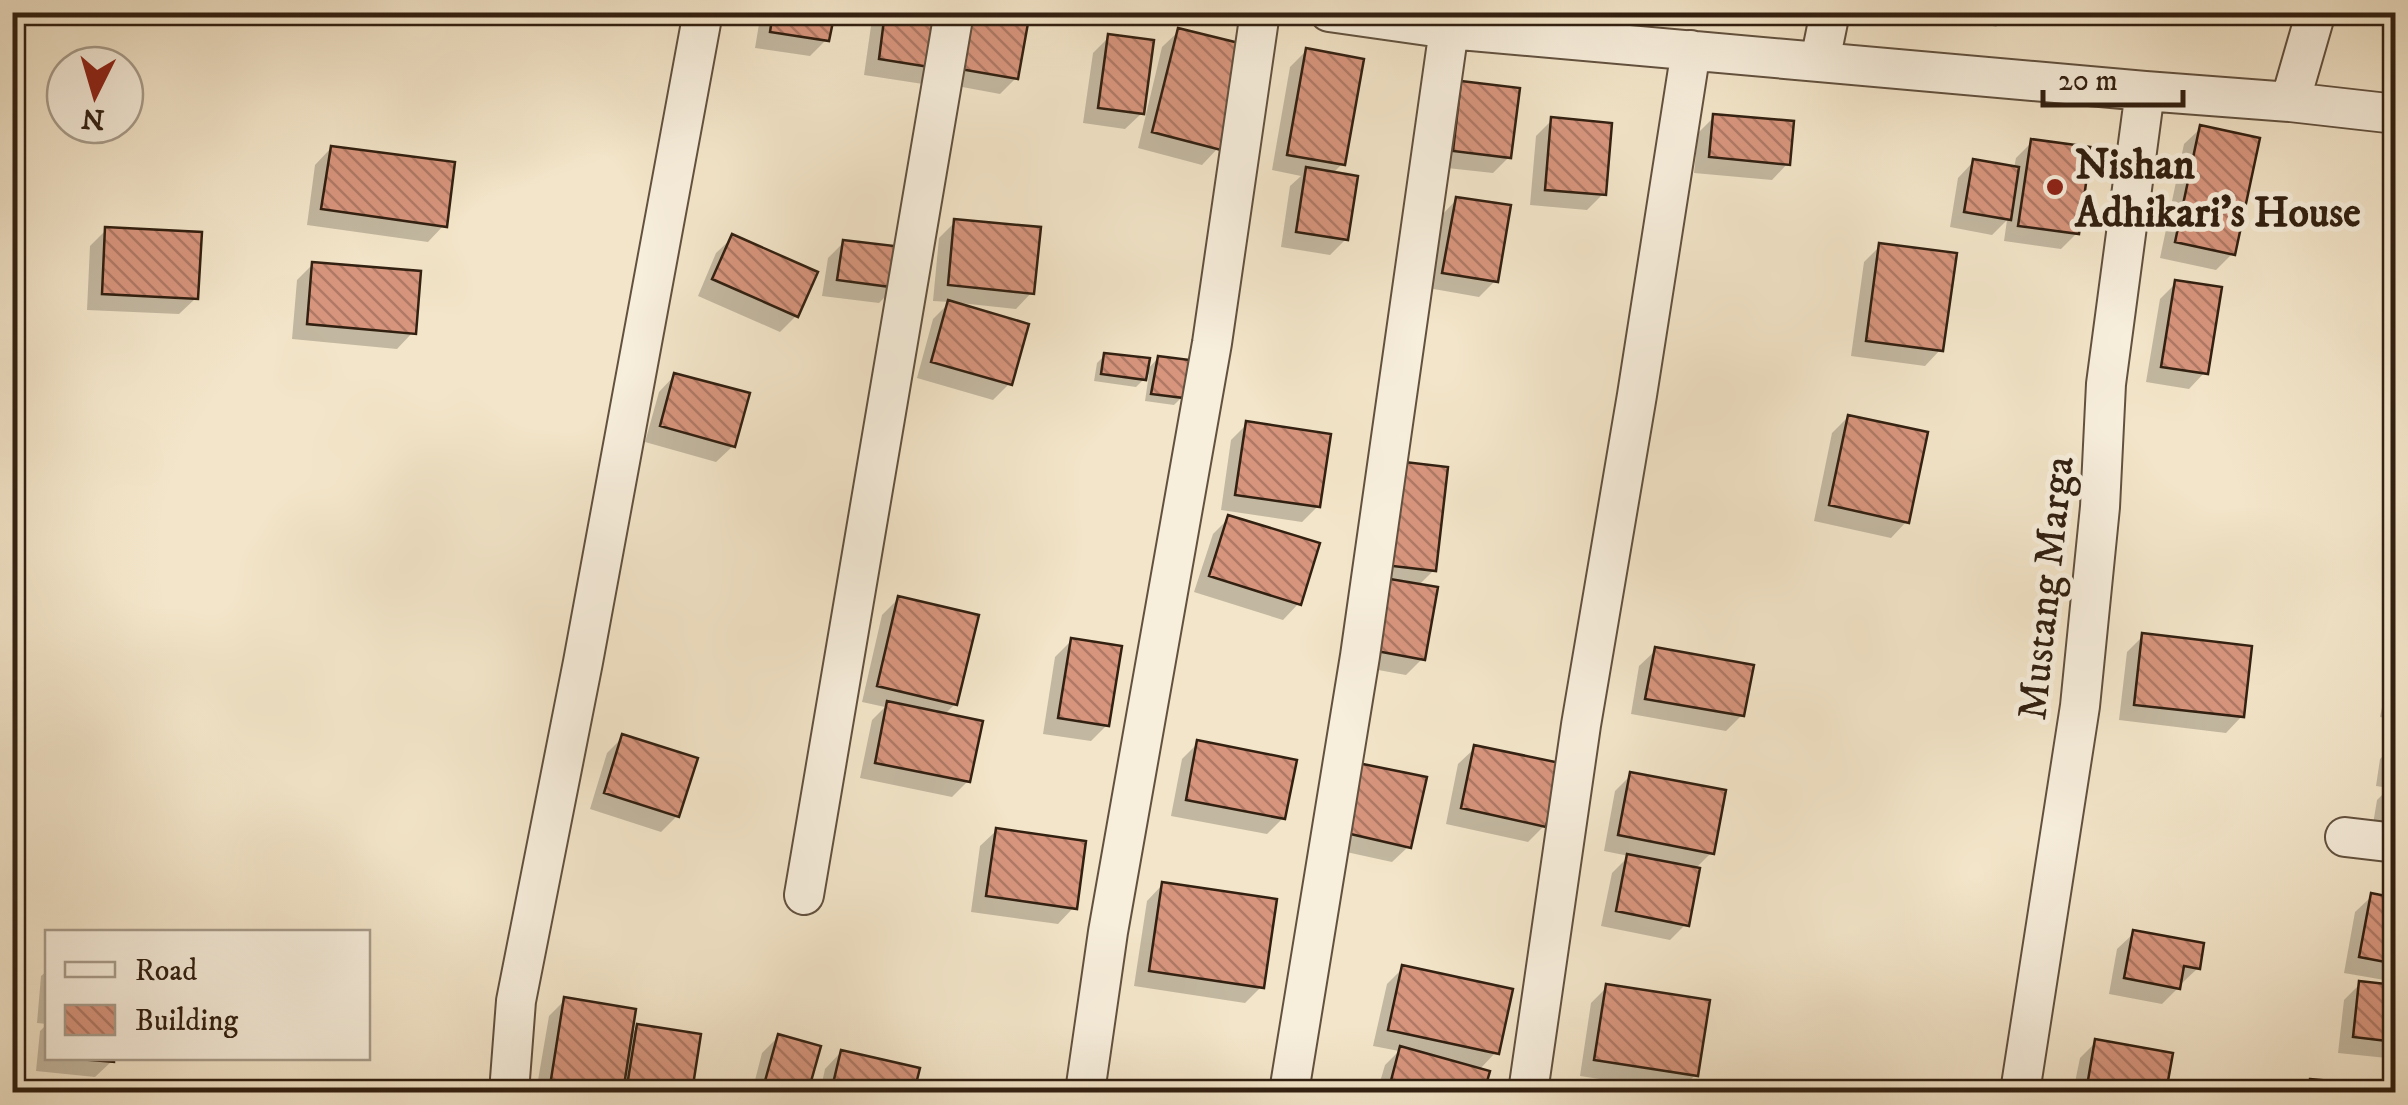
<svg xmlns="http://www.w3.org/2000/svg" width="2408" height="1105" font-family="'IM FELL DW Pica',serif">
<defs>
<pattern id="building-back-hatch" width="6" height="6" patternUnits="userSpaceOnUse" patternTransform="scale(2.5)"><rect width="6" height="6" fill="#d7957d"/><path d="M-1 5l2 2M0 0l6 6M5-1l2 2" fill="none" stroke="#af7965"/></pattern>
</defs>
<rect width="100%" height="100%" fill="#f3e5c9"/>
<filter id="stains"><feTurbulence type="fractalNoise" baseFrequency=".002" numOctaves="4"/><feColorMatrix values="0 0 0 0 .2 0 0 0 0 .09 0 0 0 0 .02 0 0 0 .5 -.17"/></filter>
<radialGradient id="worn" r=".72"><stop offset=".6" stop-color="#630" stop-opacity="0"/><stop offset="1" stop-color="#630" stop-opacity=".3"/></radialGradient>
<!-- shadow -->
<path fill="#0003" d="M761 12H832L826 40 810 56 755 48Z
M873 12H947L923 84 864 75Z
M958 12 1016 78 1000 94 946 84Z
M1942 12H2011L1996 27Z
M1179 31 1218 148 1202 165 1138 148 1162 47Z
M1109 37 1142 113 1125 129 1083 123 1093 53Z
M1306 51 1342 164 1332 174 1346 239 1330 255 1281 247 1290 186 1301 176 1272 170 1290 67Z
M1462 84 1509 157 1493 173 1438 167 1446 100Z
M1714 117 1788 163 1772 180 1694 173 1698 133Z
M1552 120 1603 194 1587 210 1530 205 1536 136Z
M2201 128 2232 254 2216 270 2160 258 2184 144Z
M2032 142 2077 233 2061 249 2004 241 2007 220 1992 235 1950 227 1958 178 1974 161 2014 168 2016 158Z
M331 148 444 225 428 242 307 225 315 165Z
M1457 199 1495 281 1479 297 1428 288 1441 216Z
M955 222 1032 292 1016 309 960 303V306L1009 384 993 400 917 378 933 319 950 302 933 301 939 238Z
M106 230 196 298 179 314 87 310 90 246Z
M733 237 796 316 780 332 698 296 716 253Z
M844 242 895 287 879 303 822 296 828 258Z
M1880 246 1941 349 1925 366 1851 356 1864 262Z
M313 264 413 332 397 349 292 339 297 280Z
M2176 283 2205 372 2189 389 2146 382 2160 299Z
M1105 355 1145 372 1158 358 1182 397 1174 405 1145 401 1149 374 1136 387 1094 381 1097 363Z
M675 375 733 446 716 462 645 442 659 392Z
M1848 417 1907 521 1891 538 1814 521 1832 433Z
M1247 424 1318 506 1302 522 1221 510 1231 440Z
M1381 480 1434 570 1418 586 1422 659 1406 675 1356 666Z
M1229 518 1299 603 1283 620 1194 592 1213 534Z
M2396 598V646L2388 645Z
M898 599 955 704 943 716 968 781 952 797 860 778 872 720 885 707 862 702 882 615Z
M2143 636 2242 716 2226 733 2119 720 2127 652Z
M1071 641 1107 725 1091 741 1043 734 1055 657Z
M1656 650 1742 715 1726 731 1631 714 1639 666Z
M2393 686H2396V720L2380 717 2385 693Z
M623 737 677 816 661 832 590 809 607 753Z
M1198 743 1283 818 1267 834 1171 816 1182 759Z
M2396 743V833L2372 830 2377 800 2389 788 2376 786 2380 759Z
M1475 748 1544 826 1528 842 1446 824 1458 764Z
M1631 775 1711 853 1694 870 1686 924 1670 940 1601 926 1612 873 1629 856 1604 851 1615 791Z
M1424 779 1409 846 1392 862 1328 848Z
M997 830 1074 907 1058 924 971 912 980 846Z
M1163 884 1261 987 1245 1003 1134 986 1147 901Z
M2372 896 2396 901V982L2344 973 2355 912Z
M2134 933 2198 968 2181 984 2179 983 2178 988 2162 1004 2109 994 2117 949Z
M1403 968 1496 1052 1479 1070 1487 1072 1481 1092H1377L1385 1065 1399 1051 1373 1046 1387 984Z
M48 970V1058H112V1061L95 1077 36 1071 40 1031 47 1024 37 1023 41 976Z
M2360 984 2396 987V1049L2387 1058 2338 1053 2344 1000Z
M1607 987 1696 1074 1680 1091 1580 1076 1591 1003Z
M565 1000 630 1035 638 1027 698 1036 689 1092H536L549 1016Z
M778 1037 818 1047 806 1092H752L762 1053Z
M2096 1042 2170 1055 2164 1092H2073L2080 1058Z
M841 1052 917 1070 912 1092H820L825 1069Z
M2311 1082 2396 1090V1092H2301Z"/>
<!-- building -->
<path fill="url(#building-back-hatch)" stroke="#322011" stroke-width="2.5" d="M773 12H835L829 41 770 32Z
M885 12H950L942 69 879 59Z
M970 12H1030L1018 79 960 69Z
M1178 28 1247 45 1221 150 1152 132Z
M1108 34 1154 40 1144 114 1098 108Z
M1306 48 1364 59 1345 165 1287 155Z
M1461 81 1520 88 1511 158 1453 151Z
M1713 114 1794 121 1790 165 1709 157Z
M1551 117 1612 123 1606 195 1545 190Z
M2200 125 2260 138 2235 255 2175 242Z
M2031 139 2091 147 2079 234 2018 226Z
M331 146 455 162 447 227 321 209Z
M1973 159 2019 167 2011 220 1964 212Z
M1306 167 1358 176 1348 240 1296 232Z
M1456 197 1511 205 1498 282 1442 273Z
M954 219 1041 227 1034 294 948 285Z
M105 227 202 232 198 299 102 294Z
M732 234 818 272 798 317 712 279Z
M843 240 903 247 898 288 837 280Z
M1879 243 1957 253 1943 351 1866 341Z
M312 262 421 271 416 334 307 324Z
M2175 280 2222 287 2208 374 2161 367Z
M948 300 1029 324 1012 385 931 362Z
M1104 353 1150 358 1146 380 1101 374Z
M1158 356 1190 360 1184 398 1151 394Z
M674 373 750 393 735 447 660 426Z
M1848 415 1928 432 1909 523 1829 505Z
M1246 421 1331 434 1320 507 1235 495Z
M1396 461 1448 467 1436 571 1384 565Z
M1228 515 1320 543 1301 605 1209 576Z
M12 554 23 555 13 616H12Z
M1384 578 1438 587 1425 660 1371 650Z
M898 596 979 615 957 705 877 686Z
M2142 633 2252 646 2244 717 2134 705Z
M1071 638 1122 646 1109 726 1058 718Z
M1655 647 1754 665 1744 716 1645 699Z
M2392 683 2396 684V711L2387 710Z
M887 701 983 721 970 782 875 763Z
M622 734 698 758 679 817 604 793Z
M1197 740 1297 760 1285 819 1186 800Z
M1474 745 1560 763 1546 827 1461 808Z
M1358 763 1427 777 1411 848 1342 832Z
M1630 772 1726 790 1714 854 1618 835Z
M2392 781H2396V815L2387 814Z
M996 828 1086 841 1077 909 986 896Z
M1627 854 1700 868 1689 926 1616 911Z
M1162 882 1277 899 1264 988 1149 971Z
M2371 893 2396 898V964L2359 957Z
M2133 930 2204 943 2200 969 2184 966 2180 989 2124 978Z
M1402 965 1513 989 1499 1054 1388 1030Z
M2359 981 2396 985V1042L2353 1037Z
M1606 984 1710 1000 1698 1076 1594 1060Z
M564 997 636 1009 623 1092H549Z
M637 1024 701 1034 692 1092H626Z
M778 1034 821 1046 808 1092H762Z
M2095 1039 2173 1053 2166 1092H2086Z
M1400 1046 1490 1071 1484 1092H1388Z
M841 1050 920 1068 914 1092H831Z
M66 1058H114V1062Z
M2310 1079 2396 1087V1092H2309Z"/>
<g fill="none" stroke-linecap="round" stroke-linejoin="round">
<!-- minor casing -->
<g stroke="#62513f" stroke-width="42">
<path id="minor" d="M1329 12 1449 29 2145 91 2290 102 2396 114
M1820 61 1830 12
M2290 102 2316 12
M2345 837 2396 843
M804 895 954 12
M509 1092 516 1001 583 662 703 12
M1085 1092 1108 932 1212 343 1260 12
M1289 1092 1360 656 1449 29
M1528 1092 1581 725 1637 395 1691 50
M2020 1092 2080 706 2100 507 2106 384 2145 91"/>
</g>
<!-- minor -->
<use href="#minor" stroke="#f7eedc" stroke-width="38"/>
</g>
<!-- markers -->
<circle fill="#8f2418" stroke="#f7eedc" stroke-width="4" cx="2055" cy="187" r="10"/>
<g text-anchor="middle" stroke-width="10" stroke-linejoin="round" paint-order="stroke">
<!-- poi labels -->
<g font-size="42" font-weight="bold" fill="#322011" stroke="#f7eedc" text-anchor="start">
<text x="2075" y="178">Nishan<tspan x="2075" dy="48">Adhikari's House</tspan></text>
</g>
<!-- street labels -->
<g font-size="42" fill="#322011" stroke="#f7eedc">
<text transform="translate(2044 588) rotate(-84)" y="15">Mustang Marga</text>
</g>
</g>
<!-- margin -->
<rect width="2408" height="1105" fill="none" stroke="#f3e5c9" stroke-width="50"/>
<rect x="15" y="15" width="2378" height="1075" fill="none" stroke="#322011" stroke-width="5"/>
<rect x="25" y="25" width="2358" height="1055" fill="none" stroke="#322011" stroke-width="2.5"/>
<!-- legend -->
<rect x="45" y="930" width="325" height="130" fill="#f7eedc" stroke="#a89c8b" stroke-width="2.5"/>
<rect x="65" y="962" width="50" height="15" fill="#f7eedc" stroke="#a89c8b" stroke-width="2.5"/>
<text x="135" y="980" font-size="30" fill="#322011">Road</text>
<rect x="65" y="1005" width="50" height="30" fill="url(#building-back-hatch)" stroke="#a89c8b" stroke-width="2.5"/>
<text x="135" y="1030" font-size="30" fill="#322011">Building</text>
<!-- north arrow -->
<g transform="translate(95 95) rotate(185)"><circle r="48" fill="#f7eedc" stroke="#a89c8b" stroke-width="2.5"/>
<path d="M0-8L18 38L0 25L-18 38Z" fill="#8f2418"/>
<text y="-15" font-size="28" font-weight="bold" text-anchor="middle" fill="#322011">N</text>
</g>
<!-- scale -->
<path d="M2043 90v15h140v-15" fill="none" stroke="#322011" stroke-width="5"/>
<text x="2058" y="90" font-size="30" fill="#322011" stroke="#f7eedc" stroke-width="8" paint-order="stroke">20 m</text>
<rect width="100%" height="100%" filter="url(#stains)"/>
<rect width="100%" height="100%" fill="url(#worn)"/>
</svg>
